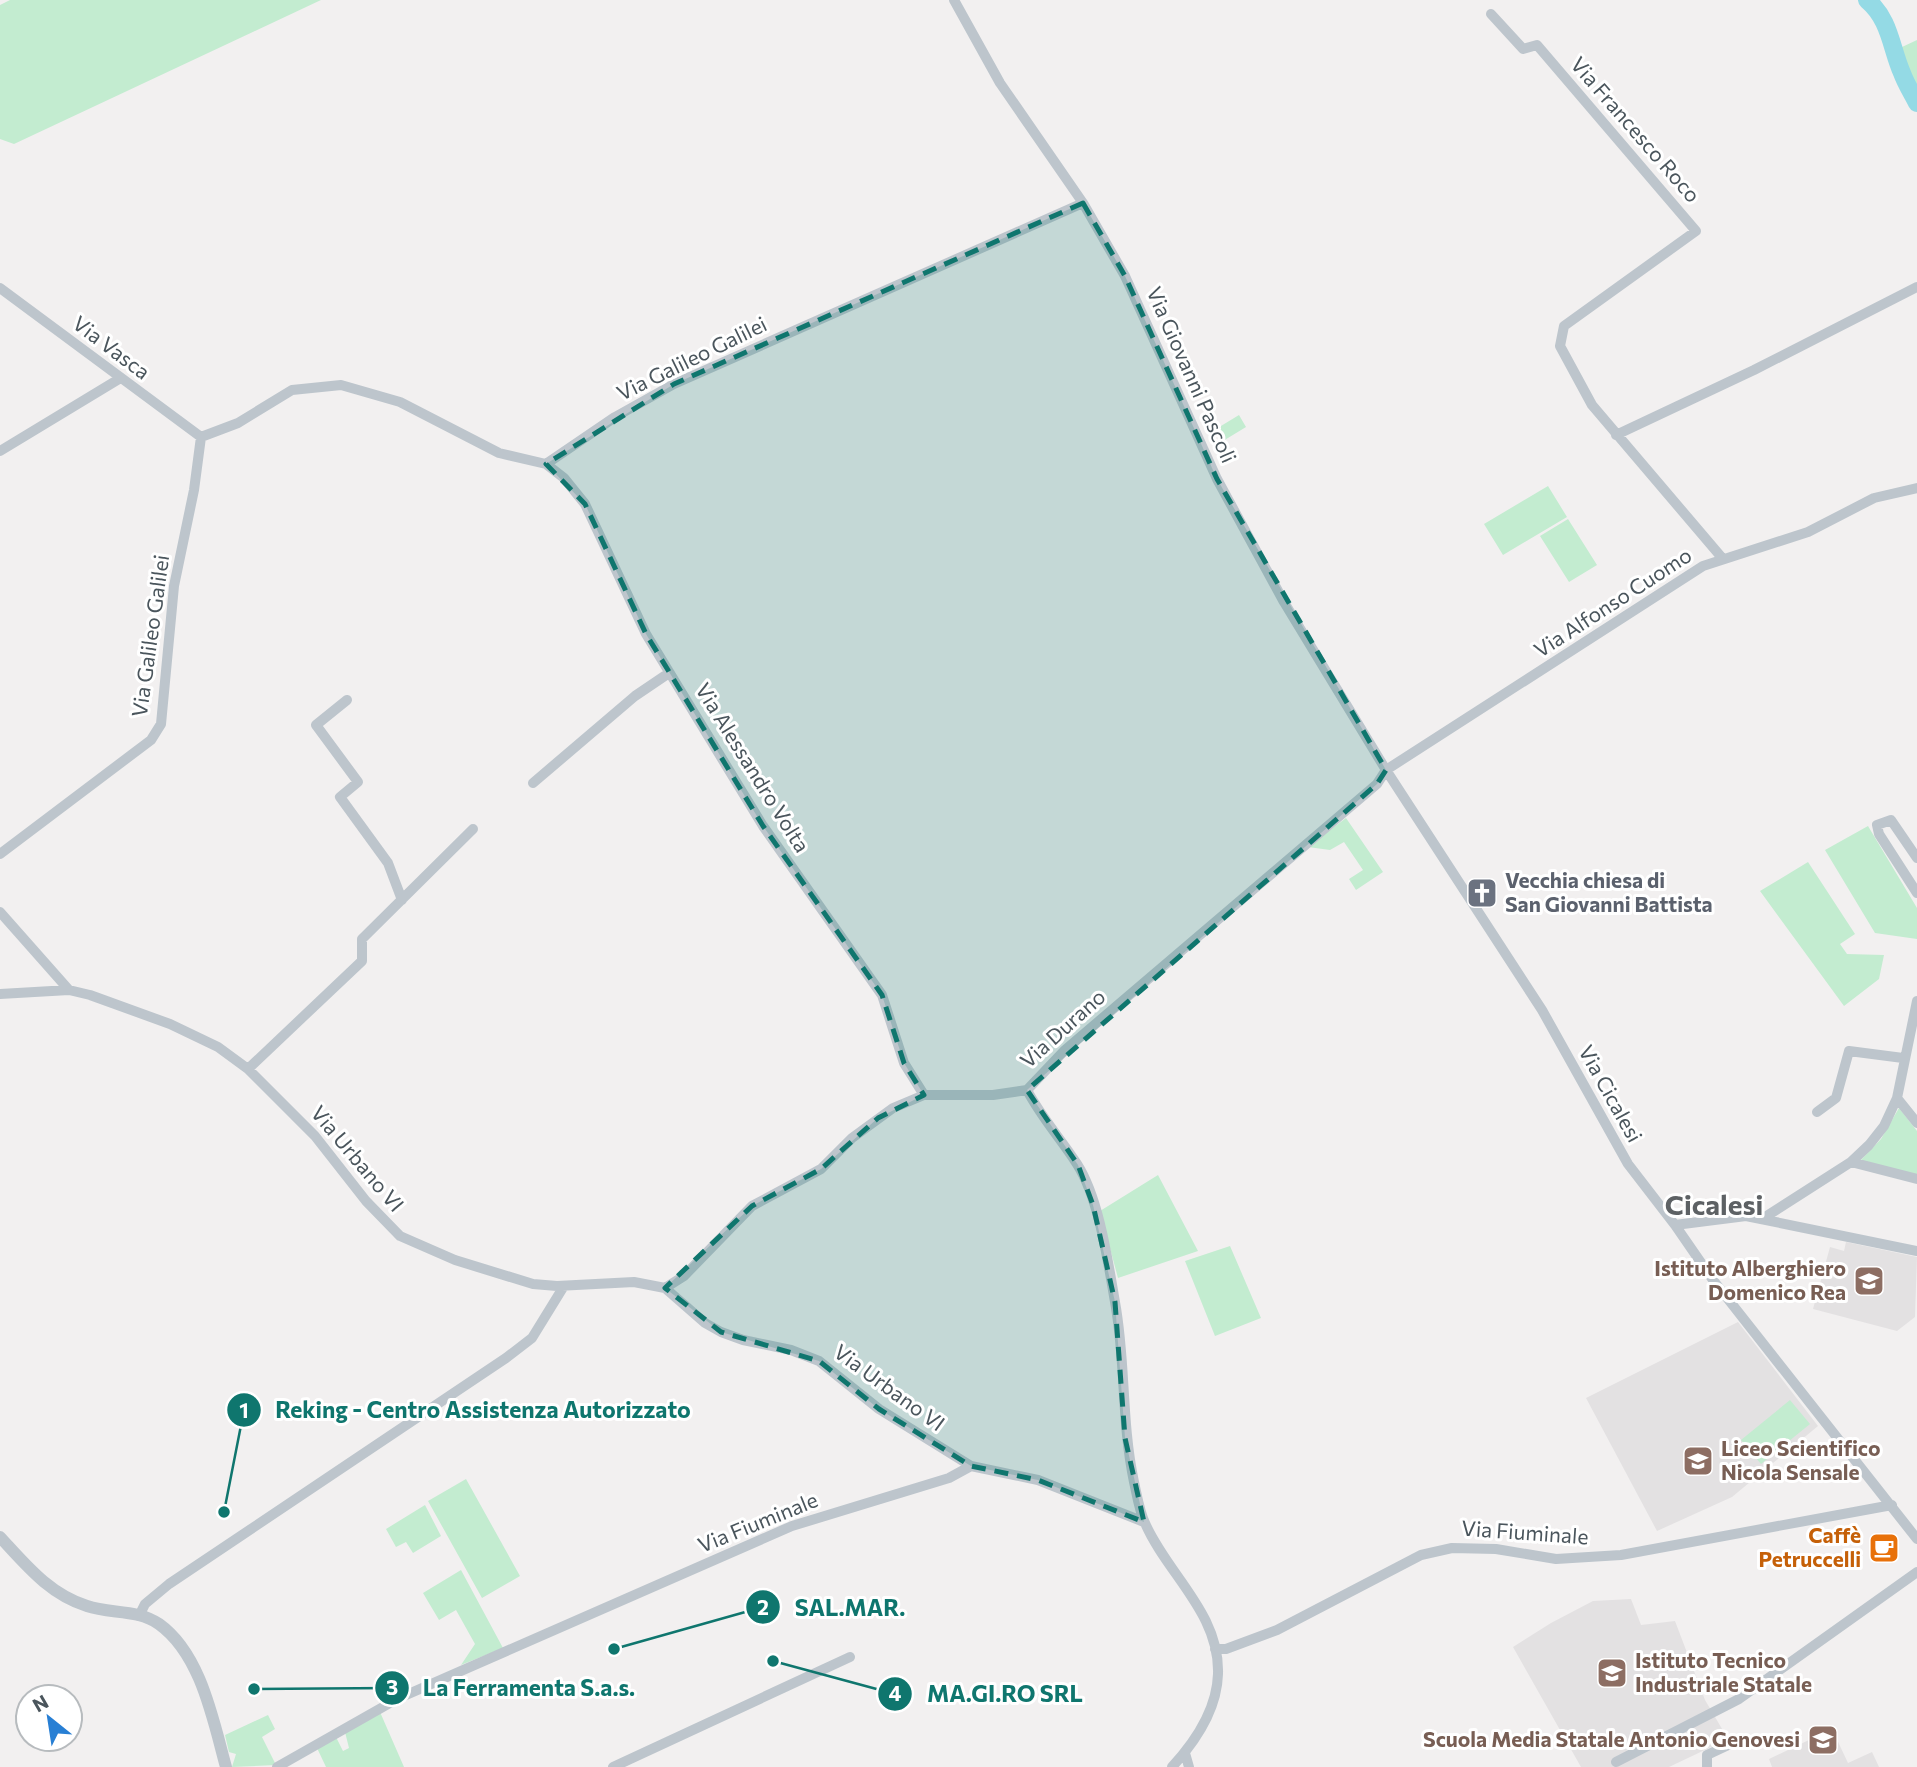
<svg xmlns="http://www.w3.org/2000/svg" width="1917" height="1767" font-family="Commissioner,sans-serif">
<rect width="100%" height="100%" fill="#f2f0f0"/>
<!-- education -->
<path fill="#e3e1e2" d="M1846 1242 1917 1257 1915 1317 1897 1331 1813 1309 1830 1247 1844 1251Z
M1738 1322 1818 1426 1732 1497 1657 1531 1586 1398Z
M1631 1599 1641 1625 1675 1621 1705 1700 1728 1739 1669 1767H1581L1513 1647 1551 1623 1593 1601Z
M1832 1729 1848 1763 1872 1752 1879 1767H1772L1769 1759Z"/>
<!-- green -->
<path fill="#c3ecd0" d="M10 0H321L14 144 0 139V5Z
M1917 40V99L1904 71 1902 47Z
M1239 415 1246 427 1223 441 1216 429Z
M1548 486 1567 517 1503 555 1484 524Z
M1568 519 1597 565 1569 582 1540 536Z
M1346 818 1383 872 1356 890 1349 879 1363 870 1344 842 1330 850 1308 847Z
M1868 826 1917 908V939L1875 933 1825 850Z
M1808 862 1855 934 1840 944 1847 954 1884 955 1879 979 1844 1006 1760 891Z
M1899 1108 1917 1131V1175L1860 1161 1881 1139Z
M1158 1175 1198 1251 1118 1278 1100 1211Z
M1230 1246 1261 1318 1215 1336 1185 1261Z
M1790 1400 1810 1424 1761 1464 1741 1440Z
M466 1479 520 1576 482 1598 428 1501Z
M425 1505 441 1536 413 1553 406 1542 396 1547 386 1529Z
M461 1570 503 1648 461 1665 475 1644 456 1610 439 1620 423 1593Z
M380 1712 404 1767H326L317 1748 336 1737 343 1751 349 1748 345 1732Z
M268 1715 275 1729 262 1737 276 1765 232 1767 236 1754 229 1752 225 1735Z"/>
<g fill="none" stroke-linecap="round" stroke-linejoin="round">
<!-- river -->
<path stroke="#94dae5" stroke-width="18" d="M1867 0C1890 19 1891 48 1902 73 1906 84 1912 93 1917 103"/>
<!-- minor -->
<path stroke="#bdc5cc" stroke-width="10" d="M954 0 1000 83 1083 203 1125 276 1217 479 1284 602 1386 770 1542 1010 1628 1164 1675 1225 1746 1216 1917 1251
M1491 14 1523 49 1537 45 1696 231 1564 326 1560 346 1592 405 1723 559
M0 288 201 437
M1616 435 1754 370 1917 287
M0 451 119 379
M546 464 564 478 585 504 646 634 763 826 882 995 904 1063 924 1095
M347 700 316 725 358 782 340 797 388 863 402 900
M533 783 635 696 669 673
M0 854 151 740 161 724 174 586 194 490 201 437 238 423 292 390 341 385 400 402 499 453 546 464 615 417 674 384 1083 203
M1917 858 1891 820 1877 825 1879 834 1917 893
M0 912 69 990
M0 994 69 990 90 995 170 1024 218 1047 248 1069 315 1136 366 1201 400 1236 455 1260 533 1284 557 1286 634 1282 665 1288 705 1323 721 1332 743 1340 791 1350 819 1361 879 1409 971 1466 1038 1480 1144 1522
M248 1069 362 961V939L473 829
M1027 1090C1041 1117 1061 1139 1077 1164 1099 1198 1108 1262 1115 1302 1126 1362 1121 1420 1134 1482 1137 1495 1139 1510 1145 1523 1167 1574 1220 1613 1218 1674 1217 1710 1195 1742 1172 1767
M1897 1098 1917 1123
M1817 1112 1836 1098 1849 1051 1903 1058
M1851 1162 1917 1179
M1762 1219 1851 1162 1869 1145 1884 1126 1897 1098 1917 1001
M1675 1225 1713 1280 1917 1539
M665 1288 684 1276 752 1206 821 1169 852 1138 893 1108 924 1095H993L1027 1090 1065 1050 1377 784 1386 770 1703 566 1808 532 1874 498 1917 488
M139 1616 145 1604 169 1584 506 1358 532 1338 564 1286
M1215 1649H1226L1277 1630 1421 1555 1452 1548 1496 1549 1556 1559 1621 1555 1892 1505
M1185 1753 1189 1767
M1616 1762 1739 1699 1917 1572
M277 1767 397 1699 792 1526 949 1478 971 1466
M613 1767 850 1657
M1707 1767V1755L1741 1739"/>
<!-- tertiary -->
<path stroke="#bdc5cc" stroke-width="12" d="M0 1537C26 1565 49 1594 87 1606 110 1614 138 1609 159 1624 201 1654 213 1720 226 1767"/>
</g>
<!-- marked area -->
<path fill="#0f766e" fill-opacity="0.2" stroke="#0f766e" stroke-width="5" stroke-dasharray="14 9" stroke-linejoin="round" d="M1083 203 1125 276 1217 479 1386 770 1377 784 1027 1090 1078 1165 1093 1205 1115 1302 1125 1438 1144 1522 1038 1480 971 1466 879 1409 819 1361 721 1332 665 1288 752 1206 821 1169 878 1118 924 1095 904 1063 882 995 763 826 646 634 585 504 546 464 674 384Z"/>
<!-- icons -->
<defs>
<g id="church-square" transform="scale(1.575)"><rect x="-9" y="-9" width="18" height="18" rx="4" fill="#6b7280" stroke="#fff"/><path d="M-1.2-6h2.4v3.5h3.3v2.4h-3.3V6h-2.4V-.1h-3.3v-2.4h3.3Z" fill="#fff"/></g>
<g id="school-square" transform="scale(1.575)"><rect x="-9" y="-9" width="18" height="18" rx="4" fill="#8d6e63" stroke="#fff"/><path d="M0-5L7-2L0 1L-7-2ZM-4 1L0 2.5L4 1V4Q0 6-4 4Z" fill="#fff"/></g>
<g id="cafe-square" transform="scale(1.575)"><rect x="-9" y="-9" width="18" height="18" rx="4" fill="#e8710a" stroke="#fff"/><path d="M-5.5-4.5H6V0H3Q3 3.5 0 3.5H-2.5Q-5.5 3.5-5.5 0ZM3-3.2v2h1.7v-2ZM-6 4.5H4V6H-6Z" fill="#fff"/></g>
</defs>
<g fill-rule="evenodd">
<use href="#church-square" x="1482" y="893"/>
<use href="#school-square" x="1869" y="1281"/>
<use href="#school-square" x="1698" y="1461"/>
<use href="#cafe-square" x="1884" y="1548"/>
<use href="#school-square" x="1612" y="1673"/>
<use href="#school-square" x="1823" y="1740"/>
</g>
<g text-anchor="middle" stroke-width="6" stroke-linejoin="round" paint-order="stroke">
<!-- street labels -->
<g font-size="21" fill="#4a555c" stroke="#fff">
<text transform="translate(1635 130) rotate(49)" y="7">Via Francesco Roco</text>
<text transform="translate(111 348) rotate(37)" y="7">Via Vasca</text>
<text transform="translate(692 359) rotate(-26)" y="7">Via Galileo Galilei</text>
<text transform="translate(1191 375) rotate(66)" y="7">Via Giovanni Pascoli</text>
<text transform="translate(1613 603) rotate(-33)" y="7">Via Alfonso Cuomo</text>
<text transform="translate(151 636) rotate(-82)" y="7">Via Galileo Galilei</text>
<text transform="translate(752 768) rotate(58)" y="7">Via Alessandro Volta</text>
<text transform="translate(1063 1029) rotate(-42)" y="7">Via Durano</text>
<text transform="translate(1610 1094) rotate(61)" y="7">Via Cicalesi</text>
<text transform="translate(357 1159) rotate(50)" y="7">Via Urbano VI</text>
<text transform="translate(889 1388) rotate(36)" y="7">Via Urbano VI</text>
<text transform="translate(758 1523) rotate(-22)" y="7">Via Fiuminale</text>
<text transform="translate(1525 1533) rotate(4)" y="7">Via Fiuminale</text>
</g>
<!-- worship labels -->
<g font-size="21" font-weight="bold" fill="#5b616d" stroke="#fff" text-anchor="start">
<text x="1505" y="888">Vecchia chiesa di<tspan x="1505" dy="24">San Giovanni Battista</tspan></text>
</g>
<!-- education labels -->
<g font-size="21" font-weight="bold" fill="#785e54" stroke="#fff" text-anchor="end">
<text x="1846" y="1276">Istituto Alberghiero<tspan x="1846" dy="24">Domenico Rea</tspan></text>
<text x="1721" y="1456" text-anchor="start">Liceo Scientifico<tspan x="1721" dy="24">Nicola Sensale</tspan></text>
<text x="1635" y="1668" text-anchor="start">Istituto Tecnico<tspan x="1635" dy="24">Industriale Statale</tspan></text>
<text x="1800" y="1747">Scuola Media Statale Antonio Genovesi</text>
</g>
<!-- food labels -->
<g font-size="21" font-weight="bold" fill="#c56008" stroke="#fff" text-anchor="end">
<text x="1861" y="1543">Caffè<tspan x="1861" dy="24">Petruccelli</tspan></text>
</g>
<!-- district labels -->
<g font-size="28" font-weight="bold" fill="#5d6164" stroke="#fff">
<text x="1714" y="1215">Cicalesi</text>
</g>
</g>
<!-- callouts -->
<path fill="none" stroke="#0f766e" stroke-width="2.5" d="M224 1512L244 1410M614 1649L763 1607M254 1689L392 1688M773 1661L895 1694"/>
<g fill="#0f766e" stroke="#fff" stroke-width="2.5">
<circle cx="224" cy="1512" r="7"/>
<circle cx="614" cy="1649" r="7"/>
<circle cx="254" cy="1689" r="7"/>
<circle cx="773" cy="1661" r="7"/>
<circle cx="244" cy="1410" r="18"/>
<circle cx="763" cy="1607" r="18"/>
<circle cx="392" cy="1688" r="18"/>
<circle cx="895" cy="1694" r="18"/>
</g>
<g font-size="21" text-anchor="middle" font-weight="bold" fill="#fff">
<text x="244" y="1418">1</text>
<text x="763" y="1615">2</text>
<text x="392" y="1695">3</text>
<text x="895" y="1701">4</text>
</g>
<g font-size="23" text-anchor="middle" font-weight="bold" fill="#0f766e" stroke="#fff" stroke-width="6" stroke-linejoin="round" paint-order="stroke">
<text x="483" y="1418">Reking - Centro Assistenza Autorizzato</text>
<text x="850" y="1616">SAL.MAR.</text>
<text x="529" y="1696">La Ferramenta S.a.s.</text>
<text x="1005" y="1702">MA.GI.RO SRL</text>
</g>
<!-- north arrow -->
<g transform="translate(49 1718) rotate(330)"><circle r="33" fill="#ffffff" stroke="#b7bbbe" stroke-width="2"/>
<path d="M0-5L12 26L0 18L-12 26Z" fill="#287fd4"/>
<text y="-10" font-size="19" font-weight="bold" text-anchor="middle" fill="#4a555c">N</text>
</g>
</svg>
